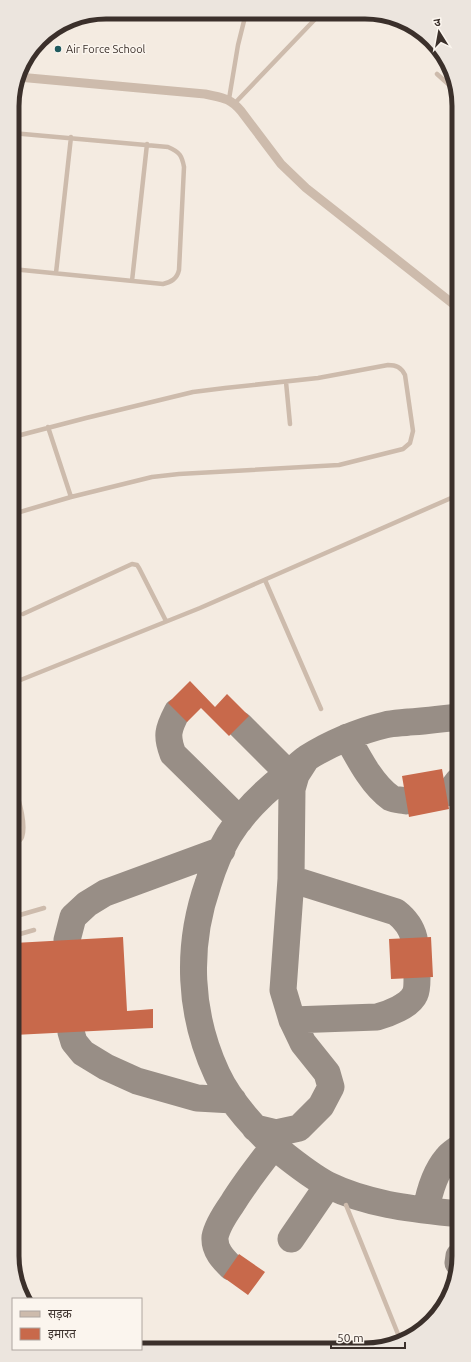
<svg xmlns="http://www.w3.org/2000/svg" width="471" height="1362" font-family="Ubuntu,'Noto Sans Devanagari',sans-serif">
<rect width="100%" height="100%" fill="#f4ebe1"/>
<g fill="none" stroke-linecap="round" stroke-linejoin="round">
<!-- taxiway -->
<path stroke="#988e86" stroke-width="27" d="M177 712C168 729 166 736 173 754L240 820
M458 717C442 719 426 721 409 722 401 723 393 723 385 725 359 731 329 744 307 758 300 763 294 769 287 774 265 791 244 811 229 835 220 850 213 868 208 884 186 947 189 1014 217 1074 230 1102 258 1133 281 1152 296 1164 311 1176 328 1185 369 1205 414 1209 459 1214
M240 725 288 773
M347 737C358 757 372 785 391 798 395 800 402 800 406 801
M446 793 452 789 458 781
M291 879 396 912C405 919 411 926 414 938
M67 940 73 917 87 904 105 893 222 850
M292 1020 377 1017C388 1014 410 1006 415 994 417 990 417 983 417 978
M71 1032 74 1042 83 1053 106 1067 137 1081 197 1098 233 1100
M255 1128 276 1133 299 1128 321 1106 331 1087 327 1073 303 1043 292 1020 283 990 291 879 292 789 296 775 305 761
M426 1210C429 1193 435 1172 447 1158 450 1154 455 1151 459 1148
M291 1239 328 1185
M458 1263 459 1256
M231 1267C223 1259 214 1250 215 1237 217 1226 225 1214 232 1204 245 1183 259 1165 274 1146"/>
</g>
<!-- building -->
<path fill="#c8694b" d="M190 681 215 707 227 694 249 716 229 736 201 708 187 722 168 703Z
M442 769 449 809 409 817 402 776Z
M123 937 127 1011 153 1009V1028L14 1035 13 1017H18L14 943Z
M431 937 433 977 391 979 389 939Z
M239 1254 265 1272 248 1295 223 1277Z"/>
<g fill="none" stroke-linecap="round" stroke-linejoin="round">
<!-- lane -->
<path stroke="#cdbbac" stroke-width="4.5" d="M437 74 457 92
M229 99 238 45 246 13
M235 103 321 13
M12 133 168 147C180 152 182 156 184 167L179 270C177 279 171 282 163 284L12 269
M56 273 71 137
M132 281 147 144
M286 382 290 424
M48 427 71 497
M13 437 86 418 193 392 225 388 318 378 388 365C396 365 401 367 405 375L413 431 410 443 403 449 339 465 179 474 152 477 71 497 13 514
M265 580 321 709
M23 614 132 564 137 565 139 568 166 621
M13 683 200 608 458 495
M13 780C17 795 27 823 22 837 21 841 16 843 13 846
M13 917 44 908
M13 936 34 930
M346 1205 400 1339"/>
<!-- street -->
<path stroke="#cdbbac" stroke-width="9" d="M18 77 205 94C222 98 229 97 241 111L281 164 306 188 457 307"/>
</g>
<!-- markers -->
<circle fill="#1f5a5e" stroke="#fbf5ee" stroke-width="1.5" cx="58" cy="49" r="4"/>
<g text-anchor="middle" stroke-width="3" stroke-linejoin="round" paint-order="stroke">
<!-- poi labels -->
<g font-size="11" fill="#3b302b" stroke="#fbf5ee" text-anchor="start">
<text x="66" y="53">Air Force School</text>
</g>
</g>
<!-- crop -->
<path d="M0 0H471V1362H0ZM106 19H365A87 87 0 0 1 452 106V1256A87 87 0 0 1 365 1343H106A87 87 0 0 1 19 1256V106A87 87 0 0 1 106 19Z" fill="#ece5de" fill-rule="evenodd"/>
<path fill="none" stroke="#3b302b" stroke-width="5" d="M106 19H365A87 87 0 0 1 452 106V1256A87 87 0 0 1 365 1343H106A87 87 0 0 1 19 1256V106A87 87 0 0 1 106 19Z"/>
<!-- legend -->
<rect x="12" y="1298" width="130" height="52" fill="#fbf5ee" stroke="#aea6a0"/>
<rect x="20" y="1311" width="20" height="6" fill="#cdbbac" stroke="#aea6a0"/>
<text x="48" y="1318" font-size="12" fill="#3b302b">सड़क</text>
<rect x="20" y="1328" width="20" height="12" fill="#c8694b" stroke="#aea6a0"/>
<text x="48" y="1338" font-size="12" fill="#3b302b">इमारत</text>
<!-- north arrow -->
<g transform="translate(439 32) rotate(349)" stroke="#fbf5ee" stroke-width="3" paint-order="stroke">
<path d="M0-3L7 15L0 10L-7 15Z" fill="#3b302b"/>
<text y="-6" font-size="11" font-weight="bold" text-anchor="middle" fill="#3b302b">उ</text>
</g>
<!-- scale -->
<path d="M331 1342v6h74v-6" fill="none" stroke="#3b302b" stroke-width="2"/>
<text x="337" y="1342" font-size="12" fill="#3b302b" stroke="#fbf5ee" stroke-width="3" paint-order="stroke">50 m</text>
</svg>
